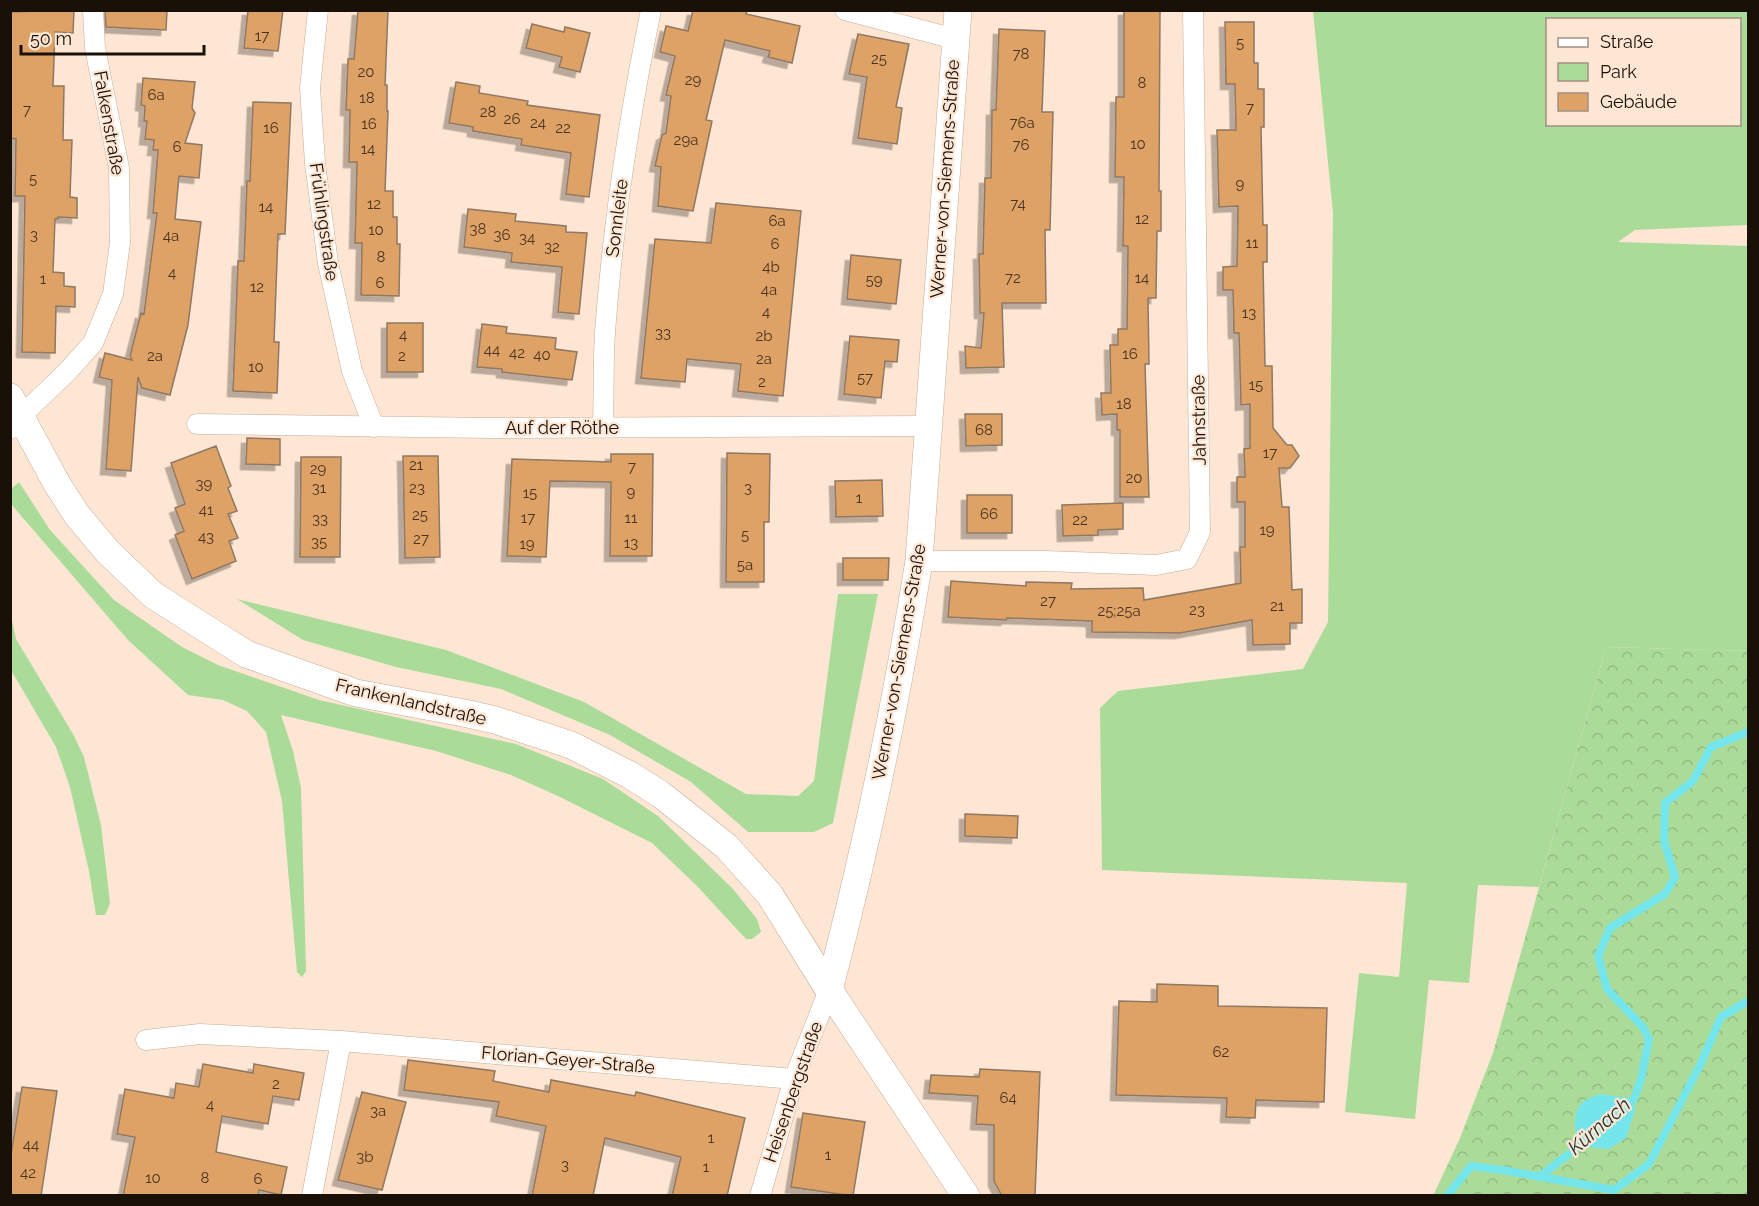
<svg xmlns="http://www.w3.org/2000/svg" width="1759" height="1206" font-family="Raleway,sans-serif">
<defs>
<pattern id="forest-crowns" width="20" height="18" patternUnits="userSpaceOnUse" patternTransform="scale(1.5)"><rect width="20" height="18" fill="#abdb98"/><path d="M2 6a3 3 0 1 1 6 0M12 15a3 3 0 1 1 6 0" fill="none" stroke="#93bb82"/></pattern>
<filter id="shadow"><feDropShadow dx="-5.5" dy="5.5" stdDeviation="0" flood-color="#0004"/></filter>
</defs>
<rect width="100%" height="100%" fill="#fde6d3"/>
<!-- green -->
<path fill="#abdb98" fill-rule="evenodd" d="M1313 11H1748V225L1635 230 1618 242 1748 246V651L1606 647 1539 887 1478 885 1469 983 1429 980 1415 1119 1345 1112 1359 973 1399 977 1407 883 1102 870 1100 708 1118 691 1303 669 1328 622 1333 213ZM1548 20H1740V124H1548Z
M19 482 50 530 114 600 182 647 218 665 319 700 516 744 603 779 658 816 733 889 757 919 761 932 752 939H746L697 886 652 843 558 796 511 775 436 751 281 715 293 751 301 788 306 971 302 977 297 972 282 801 266 732 247 711 223 700 188 695 128 640 11 504V489Z
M838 594H878L833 823 814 832H748L691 782 610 735 501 689 396 667 303 640 237 599 446 650 584 702 746 794 798 796 814 781Z
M10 611 16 639 73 734 84 757 101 825 110 903 105 915H96L89 871 70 787 56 747 11 670Z"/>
<!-- forest -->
<path fill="url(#forest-crowns)" d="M1606 647 1748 651V1195L1433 1196 1460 1138 1493 1053Z"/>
<!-- water -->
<path fill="#74e6eb" d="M1600 1094 1634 1099 1635 1110 1626 1138 1609 1149 1580 1146C1575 1133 1571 1115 1582 1103 1586 1099 1595 1096 1600 1094Z"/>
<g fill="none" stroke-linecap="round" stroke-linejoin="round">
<!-- stream -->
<path stroke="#74e6eb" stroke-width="8" d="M1628 1104 1634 1099 1641 1079 1649 1039 1643 1027 1607 989 1598 956 1610 928 1665 894 1675 877 1664 841 1665 803 1693 781 1711 747 1748 732
M1539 1177 1587 1140
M1447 1196 1471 1166 1502 1170 1614 1190 1649 1164 1701 1063 1721 1017 1748 1001"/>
</g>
<!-- building -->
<path fill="#dea266" stroke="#907862" stroke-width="1.5" filter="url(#shadow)" d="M74 10 73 33 55 32 53 86H64L63 140H72L70 197 77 198V218L58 217V219H55L53 272 64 273V286L75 287V307L56 306 55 353 22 352 25 196H15L16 139 10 138V12Z
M105 10H167L166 30 106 27Z
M248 10H283L278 51 244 48Z
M358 10H388L385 85H387V111H388L385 191H393V217H397V244H400L399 296 361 295 362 243H355L357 162H349L350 110H346L348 59H354Z
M693 10H747L746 14 800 26 792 63 768 57 770 51 725 40 706 120 712 121 693 211 658 206 661 167 655 166 662 135 666 133 671 96 666 95 675 56 660 52 666 26 688 31Z
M1124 10H1160L1159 191H1161V231H1157L1156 298H1148L1149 364H1145L1149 497H1120V430H1117V414L1102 415 1101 393H1111L1110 345H1118V329H1127L1128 246H1123L1124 177H1115L1116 97H1124Z
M1225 22H1254V63H1258V89H1264V127H1261L1263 225H1267V262H1263L1265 366H1272L1273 428 1287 445H1292L1299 456 1290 468H1279L1282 507H1289L1292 590 1302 589V623H1290V644L1253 645 1252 620 1180 633 1092 632V621L1007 618 1006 620 948 617 951 581 1026 586V582L1072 583 1071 589 1143 588 1144 600 1241 583 1240 547H1245V502H1237V477H1245L1244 449 1250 448V404L1241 405 1239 333H1234L1233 290H1223V267L1237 266 1238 206 1219 207 1217 130H1236L1235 84H1226Z
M532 24 564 32 565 27 590 33 580 72 559 67 562 57 526 48Z
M999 29 1045 31 1042 112H1053L1050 230H1045L1046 303H1002L1004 367 966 368 965 346 981 348 982 337 984 313H980L979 254H983L985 178H991L992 110H996Z
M858 34 909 44 896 107 902 108 897 144 858 138 867 77 849 74Z
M143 78 195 82 192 108 195 113 185 143 202 145 199 178 179 176 175 219 201 222 188 325 170 395 142 388 138 377 131 471 106 469 112 380 99 377 105 353 132 360 130 356 141 313 144 314 157 213H153L158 150H153L154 140 145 139 147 121H144L145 106 141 105Z
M456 82 480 86 479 93 528 101 527 105 600 115 589 197 566 194 571 153 521 145 522 139 473 131V127L449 123Z
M253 102 291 103 285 234H278L274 342H279L277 393 233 391 238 261H244L247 181H250Z
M716 203 801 211 783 396 738 391 741 364 687 359 685 382 641 378 655 239 711 243Z
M468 209 516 214 515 221 566 226V232L587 233 579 314 558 312 562 267 511 262 512 253 464 247Z
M851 255 901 260 896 304 847 299Z
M387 323H423V372H387Z
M482 324 507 327 506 333 556 338 555 349 577 352 572 380 502 372V369L477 367Z
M850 336 899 340 897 362 885 361 881 398 844 394Z
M965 414H1002V445L966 446Z
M247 438 280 439V465L246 464Z
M216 446 231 486 228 488 237 511 228 514 238 538 229 541 236 561 192 579 175 535 184 531 175 508 185 504 171 463Z
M727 453 770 454 769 522H764V582H726Z
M611 454H653L652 556H610L611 482 550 481 546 557 507 556 512 459 611 462Z
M403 456H438L440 557 405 558Z
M301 457H341L340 557H300Z
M882 480 883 516 836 517 835 481Z
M967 495H1012V533H967Z
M1123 503V529L1098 530V535L1063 536 1062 505Z
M843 558H889L888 580H843Z
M965 814 1018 816 1017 838 965 836Z
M1157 984 1218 986V1006L1327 1008 1324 1102 1256 1100 1255 1118 1226 1117 1227 1098 1116 1095 1119 1001 1157 1002Z
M408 1060 495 1071 493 1081 549 1092 551 1080 635 1096 636 1092 745 1118 727 1196H672L681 1157 605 1138 593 1196H532L546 1126 496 1116 499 1102 404 1090Z
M203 1064 253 1073 254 1064 304 1073 299 1100 273 1096 268 1124 222 1116 216 1152 287 1167 281 1195 259 1190 258 1196H123L135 1137 117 1134 125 1089 174 1098 176 1083 199 1087Z
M980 1069 1040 1072 1035 1196H1002L994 1181V1125L976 1124 978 1096 929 1093 931 1075 979 1077Z
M22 1087 57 1091 41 1196H10V1161Z
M362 1092 406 1102 382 1190 338 1180Z
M803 1113 865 1122 853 1196 791 1187Z"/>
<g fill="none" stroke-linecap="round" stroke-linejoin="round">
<!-- street casing -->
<g stroke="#c8ad97" stroke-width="21">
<path id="street" d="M318 10 310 88 315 163 328 263 352 371 374 427
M845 10 955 39
M197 424 490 428 928 426
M603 428C604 396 603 364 605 332 613 224 629 117 651 10
M10 429 20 417 68 371 93 343 113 294 120 243 119 168 95 48 93 10
M919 561H1045L1156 565 1187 559 1200 532 1193 10
M146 1040 200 1034 341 1041 794 1079
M312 1196 341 1041
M760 1196 794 1079 829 990"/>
</g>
<!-- secondary casing -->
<g stroke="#c8ad97" stroke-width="28">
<path id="secondary" d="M10 397 57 484 77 515 108 552 153 595 246 654 356 693 464 713 495 720 571 745 630 775 660 794 726 846 770 895 829 990 966 1196
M829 990C866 849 896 705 919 561L958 10"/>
</g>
<!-- street -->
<use href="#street" stroke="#fff" stroke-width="20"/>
<!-- secondary -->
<use href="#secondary" stroke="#fff" stroke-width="27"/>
</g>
<g text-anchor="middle" stroke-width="4.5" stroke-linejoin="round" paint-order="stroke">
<!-- number labels -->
<g font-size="15" fill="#4a3420">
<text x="262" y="41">17</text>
<text x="1240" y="48">5</text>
<text x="1021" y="59">78</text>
<text x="879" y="64">25</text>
<text x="366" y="77">20</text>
<text x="693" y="85">29</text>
<text x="1142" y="88">8</text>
<text x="156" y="100">6a</text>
<text x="367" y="103">18</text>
<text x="1250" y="113">7</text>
<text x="27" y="115">7</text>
<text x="488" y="117">28</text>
<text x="512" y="124">26</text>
<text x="538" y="128">24</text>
<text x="1022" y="128">76a</text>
<text x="369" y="129">16</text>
<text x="271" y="133">16</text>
<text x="563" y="133">22</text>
<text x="686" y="145">29a</text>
<text x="1138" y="149">10</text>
<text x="1021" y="150">76</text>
<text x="177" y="152">6</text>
<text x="368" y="154">14</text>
<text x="33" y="184">5</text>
<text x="1240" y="189">9</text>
<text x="374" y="209">12</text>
<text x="1018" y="209">74</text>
<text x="266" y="212">14</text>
<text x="1142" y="224">12</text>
<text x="777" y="226">6a</text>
<text x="478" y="234">38</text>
<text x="376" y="235">10</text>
<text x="34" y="240">3</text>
<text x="502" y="240">36</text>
<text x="171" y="241">4a</text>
<text x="527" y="243">34</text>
<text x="1252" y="248">11</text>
<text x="775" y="249">6</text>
<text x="552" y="252">32</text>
<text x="381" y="262">8</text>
<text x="771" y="272">4b</text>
<text x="172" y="278">4</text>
<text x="1013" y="283">72</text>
<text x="1142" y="283">14</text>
<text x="43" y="284">1</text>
<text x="874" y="285">59</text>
<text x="380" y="288">6</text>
<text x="257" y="292">12</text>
<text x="769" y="295">4a</text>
<text x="766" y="317">4</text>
<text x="1249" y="318">13</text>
<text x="663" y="338">33</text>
<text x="403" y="340">4</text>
<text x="764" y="341">2b</text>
<text x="492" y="355">44</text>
<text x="517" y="358">42</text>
<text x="1130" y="359">16</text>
<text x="542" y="360">40</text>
<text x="155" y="361">2a</text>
<text x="402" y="361">2</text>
<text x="764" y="364">2a</text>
<text x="256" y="372">10</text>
<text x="865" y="383">57</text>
<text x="762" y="387">2</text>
<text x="1256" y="390">15</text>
<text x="1124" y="409">18</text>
<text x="984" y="435">68</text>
<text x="1270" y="458">17</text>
<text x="416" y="470">21</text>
<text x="632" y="472">7</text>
<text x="318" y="474">29</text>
<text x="1134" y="483">20</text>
<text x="204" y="489">39</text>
<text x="319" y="493">31</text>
<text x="417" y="493">23</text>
<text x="748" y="493">3</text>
<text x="631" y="497">9</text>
<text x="530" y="498">15</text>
<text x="859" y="503">1</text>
<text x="206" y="515">41</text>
<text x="989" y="519">66</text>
<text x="420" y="520">25</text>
<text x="528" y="523">17</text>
<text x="631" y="523">11</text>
<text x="320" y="524">33</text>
<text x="1080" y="525">22</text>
<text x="1267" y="535">19</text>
<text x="745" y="540">5</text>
<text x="206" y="542">43</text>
<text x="421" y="544">27</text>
<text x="319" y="547">35</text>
<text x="631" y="548">13</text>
<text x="527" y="549">19</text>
<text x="745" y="570">5a</text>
<text x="1048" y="606">27</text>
<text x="1277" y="611">21</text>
<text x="1197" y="615">23</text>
<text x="1119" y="616">25;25a</text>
<text x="1221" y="1057">62</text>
<text x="276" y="1089">2</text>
<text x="1008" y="1103">64</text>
<text x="210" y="1110">4</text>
<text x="378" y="1116">3a</text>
<text x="711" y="1143">1</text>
<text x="31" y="1150">44</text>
<text x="828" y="1160">1</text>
<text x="365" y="1162">3b</text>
<text x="565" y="1170">3</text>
<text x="706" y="1172">1</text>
<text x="28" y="1178">42</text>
<text x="153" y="1183">10</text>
<text x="205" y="1183">8</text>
<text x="258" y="1184">6</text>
</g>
<!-- street labels -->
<g font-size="18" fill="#191008" stroke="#fde6d3">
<text transform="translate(109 123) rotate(80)" y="6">Falkenstraße</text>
<text transform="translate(945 179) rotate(-86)" y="6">Werner-von-Siemens-Straße</text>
<text transform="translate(617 218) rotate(-83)" y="6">Sonnleite</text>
<text transform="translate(324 222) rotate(82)" y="6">Frühlingstraße</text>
<text transform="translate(1199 420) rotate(-91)" y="6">Jahnstraße</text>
<text x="562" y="434">Auf der Röthe</text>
<text transform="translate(899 662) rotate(-80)" y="6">Werner-von-Siemens-Straße</text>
<text transform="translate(411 702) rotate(13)" y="6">Frankenlandstraße</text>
<text transform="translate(568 1060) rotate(5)" y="6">Florian-Geyer-Straße</text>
<text transform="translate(793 1092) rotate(-71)" y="6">Heisenbergstraße</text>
</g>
<!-- water labels -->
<g font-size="20" font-style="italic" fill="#1b3030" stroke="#fde6d3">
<text transform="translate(1599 1126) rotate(-41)" y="7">Kürnach</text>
</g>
</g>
<!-- border -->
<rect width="1759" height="1206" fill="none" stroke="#191008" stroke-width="24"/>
<!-- legend -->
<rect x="1546" y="18" width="195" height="108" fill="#fde6d3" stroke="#a29082" stroke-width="1.5"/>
<rect x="1558" y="38" width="30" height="9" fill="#ffffff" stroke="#a29082" stroke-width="1.5"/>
<text x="1600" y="48" font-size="18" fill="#191008">Straße</text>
<rect x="1558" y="63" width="30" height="18" fill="#abdb98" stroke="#a29082" stroke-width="1.5"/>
<text x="1600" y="78" font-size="18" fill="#191008">Park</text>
<rect x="1558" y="93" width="30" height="18" fill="#dea266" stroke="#a29082" stroke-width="1.5"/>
<text x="1600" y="108" font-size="18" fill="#191008">Gebäude</text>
<!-- scale -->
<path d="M21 45v9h183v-9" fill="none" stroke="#191008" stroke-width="3"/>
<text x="30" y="45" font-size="18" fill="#191008" stroke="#fde6d3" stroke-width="4.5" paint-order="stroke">50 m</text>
</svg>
